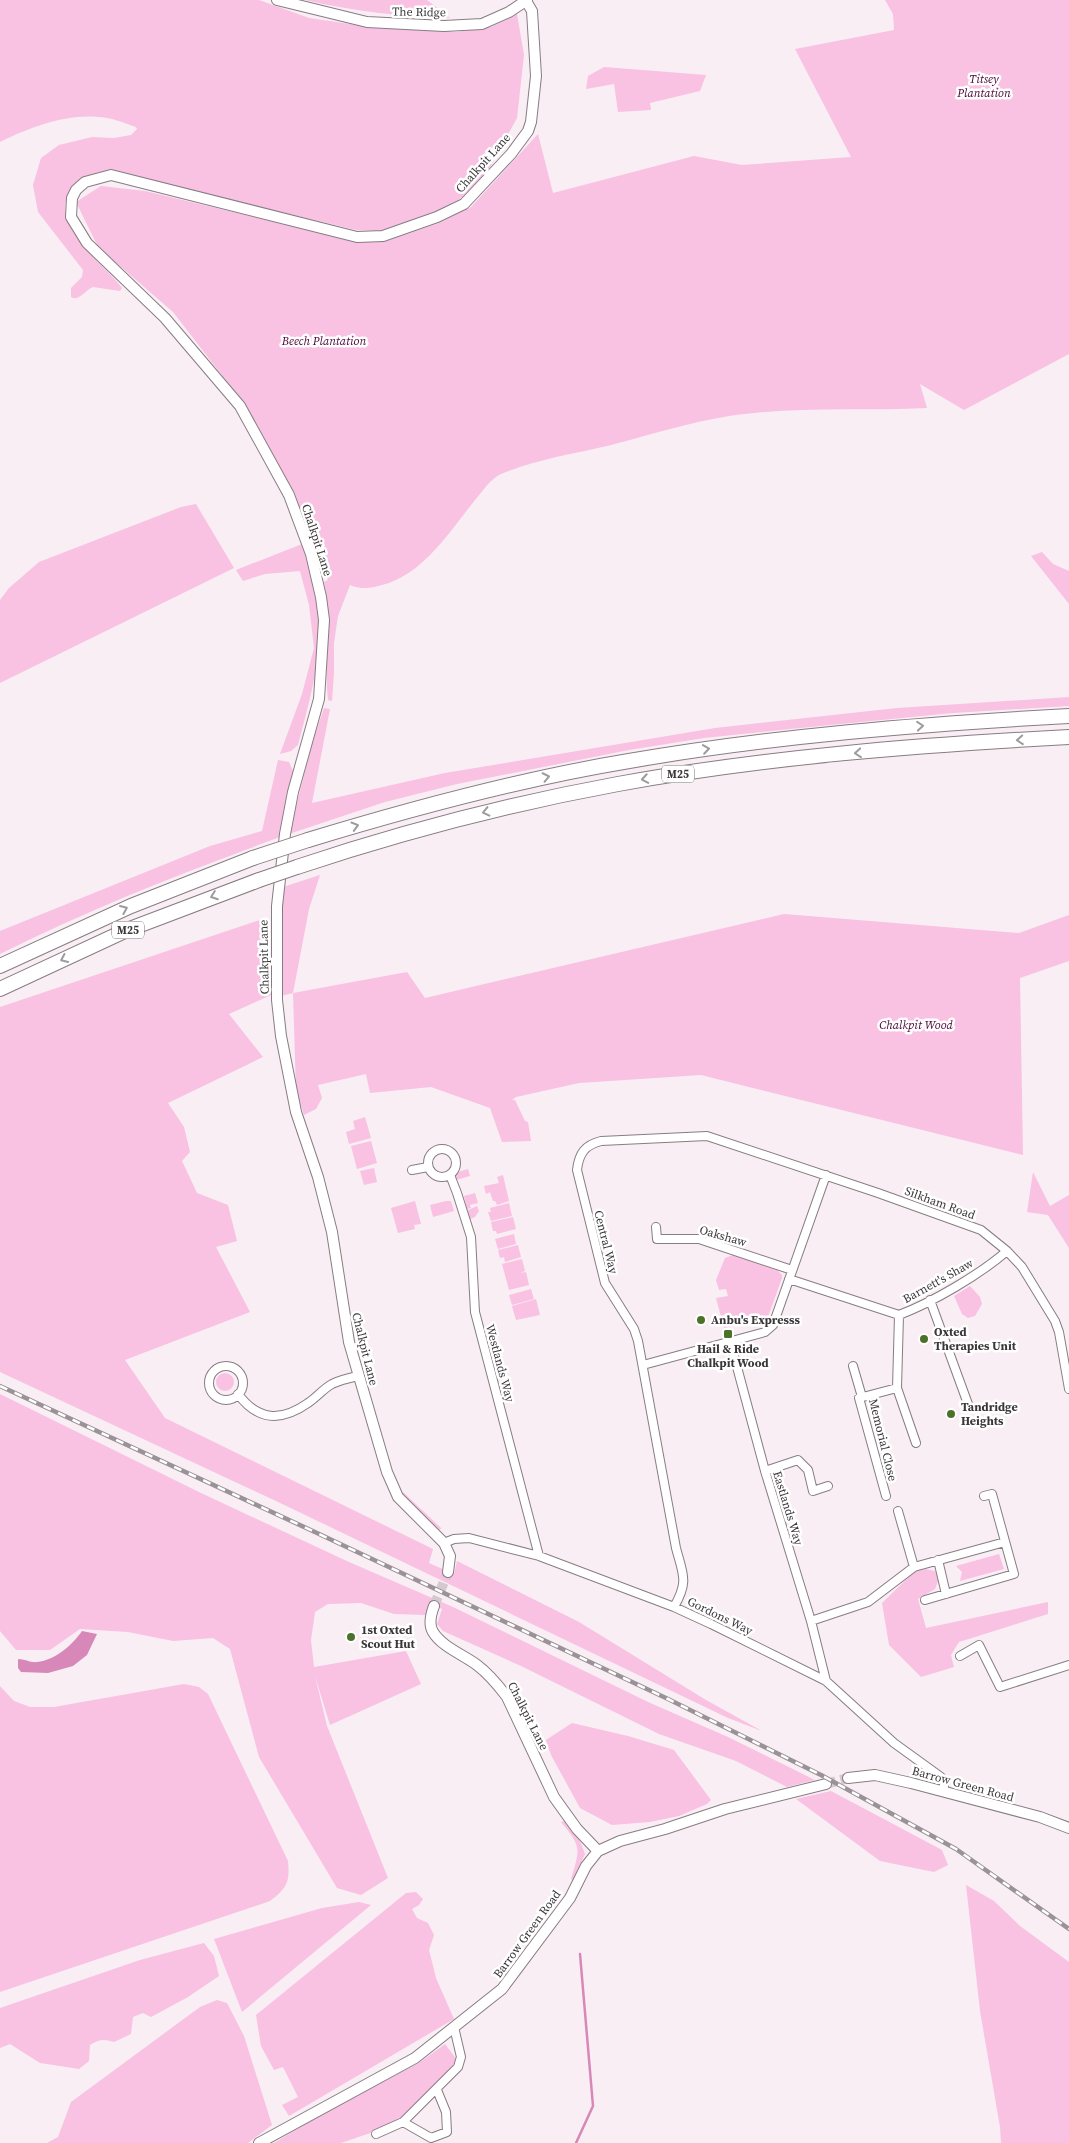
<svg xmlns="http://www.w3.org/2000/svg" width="1069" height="2143" font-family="'Source Serif 4',serif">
<rect width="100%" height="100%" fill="#f9eef4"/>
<!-- green -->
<path fill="#f9c1e2" d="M0 0H259L309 18 378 28 456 32 491 27 517 14 524 55 517 118 489 169 465 196 434 213 382 231 356 230 114 171C99 171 85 175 75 186 41 220 105 264 122 288L120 291 93 287C85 290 79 302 71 297V288L82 277 83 270 38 212 33 185 41 158 59 145 92 137 114 138 131 135 137 129 136 127C124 123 110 117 98 117 64 114 29 128 0 142Z
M305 0H427L450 18C401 17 353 11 305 0Z
M885 0H1069V354L964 410 920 384 927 408C869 411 812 407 754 413 704 417 655 434 607 446 572 454 534 460 501 474 490 479 483 491 475 500 450 531 423 575 382 585 370 588 362 590 350 585L338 616 334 643V673L332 701 328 700C325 674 328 650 329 625 329 610 326 596 324 582L328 580 294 492 244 404 173 312 98 247 76 202 101 186 145 191 358 242H384L439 223 471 207 538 134 553 193 694 156 742 165 851 157 795 49 894 30 893 14Z
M604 67 706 75 700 91 650 103 651 110 618 112 614 84 586 89 588 76Z
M196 504 234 568 0 683V600L9 588 39 562 181 507Z
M302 544C308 566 317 588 319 611 323 657 309 702 298 745L291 751 280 754 302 694 314 648 309 605 300 571 265 574 243 581 236 570Z
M1042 552 1053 564 1069 571V604L1031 556Z
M1069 697V706L953 713 790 729 704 738 629 750 457 784 385 802 289 834 313 740 324 708 330 709 312 803 445 773 715 728 897 708Z
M278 760 289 762 293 771 282 821 280 837C185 872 91 908 0 954V931L210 846 262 831Z
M320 875 309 909 293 993 407 972 425 998 784 914 1019 933 1069 915V961L1020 978 1023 1155 701 1075 579 1083 516 1097 512 1100H515L525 1121 528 1122 531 1141 502 1142 490 1108 431 1087 370 1093 366 1074 318 1085 322 1098 316 1109 304 1115 296 1090 293 993 281 996 280 888Z
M263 919 271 995 229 1014 263 1057 168 1103 184 1127 190 1152 182 1161 197 1193 228 1205 237 1241 216 1247 250 1312 125 1360 165 1418 433 1549 429 1563 454 1574 457 1561 579 1622 706 1700 762 1731 728 1718 276 1501 0 1372V1007Z
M365 1117 371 1138 349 1144 346 1132 355 1129 353 1121Z
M371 1141 377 1163 357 1169 351 1146Z
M374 1168 377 1182 364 1185 360 1171Z
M468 1169 470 1176 456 1180 454 1173Z
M1033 1172 1050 1206 1069 1195V1248L1048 1215 1027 1212Z
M503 1175 509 1201 497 1205 495 1201H493L490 1192 486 1194 484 1186 499 1183 497 1177Z
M475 1193 478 1203 470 1205 471 1208 467 1209 464 1196Z
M415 1201 421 1224 414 1225 415 1229 398 1233 391 1208Z
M446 1201H451L454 1211 433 1217 430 1205Z
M509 1203 512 1216 491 1221 488 1212H491L490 1208Z
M477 1206 479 1211 475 1217 468 1220 466 1211Z
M513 1217 516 1229 497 1234 496 1231H493L491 1222Z
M514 1234 516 1244 498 1249 495 1239Z
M518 1245 521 1257 505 1262 504 1257 500 1258 498 1250Z
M733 1255 777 1270 782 1275V1278L768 1317 724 1328 716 1298 728 1296 726 1289 719 1290 716 1280 725 1258Z
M522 1259 525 1271 520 1273 526 1272 529 1285 509 1290 502 1264Z
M970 1286 980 1297 982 1304 975 1316 968 1318 962 1314 954 1296Z
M531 1289 534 1299 512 1305 509 1295Z
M536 1299 540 1315 516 1320 512 1306Z
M216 1382a9 9 0 1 1 18 0a9 9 0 1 1-18 0Z
M0 1394 201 1493 349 1562 453 1607 648 1702 728 1737 815 1780 787 1787 736 1761 659 1734 521 1666 443 1631 437 1624 442 1609 429 1603 426 1615 394 1614 361 1603 328 1604 315 1612 311 1640 314 1667 406 1651 421 1684 330 1725 315 1676 327 1726 388 1878 361 1895 337 1888 259 1757 230 1649 213 1638 173 1641 128 1632 80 1629 50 1650H16L0 1631Z
M403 1492 441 1528V1529L438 1530 401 1494Z
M999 1554 1004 1569 960 1581 962 1572 956 1566Z
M926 1569 935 1571 939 1579 935 1589 918 1599 926 1628 1048 1602V1614L959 1642 951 1655 954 1667 921 1677 889 1645 882 1603 914 1572Z
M184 1684 199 1687 208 1694 288 1861C290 1882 287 1888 270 1901L0 1992V1686L14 1701 30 1707H54Z
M572 1723 628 1736 674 1750 711 1800 707 1804 679 1816 650 1822 612 1825 580 1808 551 1755 546 1740Z
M831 1791 942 1850 948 1865 934 1872 880 1861 796 1799Z
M564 1821 580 1841 585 1854 573 1881 571 1879C580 1849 582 1847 561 1822Z
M966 1885 994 1901 1020 1926 1069 1962V2143H1001L1000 2127 980 2011Z
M416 1892 423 1899 419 1905 412 1909 417 1918 428 1923 434 1935 429 1950 436 1978 454 2019 289 2116 282 2105 298 2097 283 2067 274 2070 261 2046 256 2015 406 1893Z
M359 1902 371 1905 242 2012 214 1939 322 1908Z
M204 1943 214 1956 219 1976 188 1997 151 2017 143 2013 133 2017 131 2034 114 2042C104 2039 99 2039 90 2045L89 2061 79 2069 40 2063 10 2044 0 2048V2008L140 1960Z
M217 2000 227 2003 244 2036 272 2125 248 2143H47L58 2137 71 2102 200 2007Z
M445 2044 457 2060 416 2108 379 2130 341 2143H274L324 2113 419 2063Z"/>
<!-- water -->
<path fill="#d788b9" d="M82 1631 97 1634 87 1655 73 1666 48 1673 21 1672 18 1668V1659C25 1659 31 1663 37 1662 56 1660 72 1645 82 1631Z"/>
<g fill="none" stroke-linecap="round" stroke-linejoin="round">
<!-- stream -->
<path stroke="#d788b9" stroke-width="2.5" d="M576 2143 593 2106 580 1954"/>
<!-- tertiary-tunnel -->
<path stroke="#d3c9cf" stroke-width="10" stroke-dasharray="10 5" stroke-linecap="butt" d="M434 1606 448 1572
M826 1784 848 1778"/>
<!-- minor casing -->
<g stroke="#867d82" stroke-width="10">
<path id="minor" d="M428 1163a14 14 0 1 1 28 0a14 14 0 1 1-28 0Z
M412 1170 428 1167
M450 1175 457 1193 471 1237 475 1312 539 1556
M656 1227 657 1239H699L792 1270
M789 1279 899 1315C933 1302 979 1275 1007 1251
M930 1300 968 1404
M899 1315 897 1388 916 1443
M730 1341 765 1471 811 1621 826 1681
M643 1365 765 1332 773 1325 826 1175
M853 1366 862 1397
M209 1383a17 17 0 1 1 34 0a17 17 0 1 1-34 0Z
M238 1394C258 1421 281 1422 308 1403 317 1397 323 1389 332 1384 340 1380 349 1378 358 1376
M765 1471 798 1460 808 1470 813 1491 828 1486
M886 1496 859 1398 897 1388
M898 1511 914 1567
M444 1543 454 1539 469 1538 539 1556 674 1607 711 1624 826 1681 894 1743 941 1777 944 1784V1791
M938 1560 946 1594
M925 1600 1014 1574 992 1494 984 1496
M674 1607C689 1581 683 1575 676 1548L638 1341 634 1329 605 1283 577 1170C579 1153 585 1145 601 1141L707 1136 878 1193 981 1230 1007 1251 1022 1267 1055 1321 1059 1332 1069 1389
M811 1621 868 1602 914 1567 1005 1542
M960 1656 979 1645 1000 1687 1069 1665
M403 2122 431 2138 447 2132 446 2112 437 2090
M376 2134 403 2122 458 2067 461 2057 454 2027"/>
</g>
<!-- tertiary casing -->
<g stroke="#867d82" stroke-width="12">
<path id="tertiary" d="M277 0 367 22 444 26 482 24 509 12 527 0
M448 1572 450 1556 444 1543 398 1497 387 1472 349 1342 332 1232 318 1177 296 1112 281 1036 277 1000V906L285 834 293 792 319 699 324 620 321 597 311 554 289 495 240 406 165 318 87 243 71 217 72 198 76 190 85 182 111 175 357 237 383 236 437 217 464 204 511 154 528 131 531 122 536 76 532 11 526 1
M434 1606C431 1614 428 1624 433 1632 442 1647 464 1655 477 1665 489 1674 498 1685 507 1697L554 1797 577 1829 598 1851
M848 1778 875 1775 911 1783 1040 1817 1069 1828
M259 2143 415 2058 502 1989 570 1898 586 1866 598 1851 620 1841 665 1829 725 1809 826 1784"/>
</g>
<!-- motorway casing -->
<g stroke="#867d82" stroke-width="16">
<path id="motorway" d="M308 840C413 808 520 779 629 761 774 736 922 724 1069 716
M297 867C402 832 509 804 618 784 766 757 918 745 1069 737
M0 966 131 906 253 858
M0 989 127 930 259 880"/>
</g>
<!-- minor -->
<use href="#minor" stroke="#fff" stroke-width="8"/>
<!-- tertiary -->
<use href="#tertiary" stroke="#fff" stroke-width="10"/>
<!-- motorway -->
<use href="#motorway" stroke="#fff" stroke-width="14"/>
<!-- rail casing -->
<g stroke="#999296" stroke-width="4.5">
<path id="rail" d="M0 1386 317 1533 668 1699 821 1775 956 1849 1069 1929"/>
</g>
<!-- rail -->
<use href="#rail" stroke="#fff" stroke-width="2.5" stroke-dasharray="8" stroke-linecap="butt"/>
<!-- motorway-bridge casing -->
<g stroke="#867d82" stroke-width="16" stroke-linecap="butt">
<path id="motorway-bridge" d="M253 858 308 840
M259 880 297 867"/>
</g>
<!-- motorway-bridge -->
<use href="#motorway-bridge" stroke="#fff" stroke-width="14"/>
</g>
<!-- one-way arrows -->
<defs><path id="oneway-chevron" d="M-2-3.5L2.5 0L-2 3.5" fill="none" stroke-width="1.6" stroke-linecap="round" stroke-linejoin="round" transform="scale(1.25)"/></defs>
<g stroke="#9d9b9c">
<use href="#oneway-chevron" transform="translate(920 726) rotate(-5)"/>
<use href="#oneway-chevron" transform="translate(1020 740) rotate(176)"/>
<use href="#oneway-chevron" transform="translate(706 749) rotate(-8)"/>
<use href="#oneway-chevron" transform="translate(858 753) rotate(175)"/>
<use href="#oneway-chevron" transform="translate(546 777) rotate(-12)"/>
<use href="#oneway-chevron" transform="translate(645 779) rotate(170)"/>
<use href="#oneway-chevron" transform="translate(486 812) rotate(167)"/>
<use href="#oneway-chevron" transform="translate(355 826) rotate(-16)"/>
<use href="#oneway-chevron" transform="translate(214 896) rotate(160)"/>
<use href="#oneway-chevron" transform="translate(124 909) rotate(-23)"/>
<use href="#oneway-chevron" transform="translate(64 959) rotate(155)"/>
</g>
<!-- markers -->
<g fill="#4c712b" stroke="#fff" stroke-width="2">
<circle cx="701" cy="1320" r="5"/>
<rect x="723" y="1329" width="10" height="10" rx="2.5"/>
<circle cx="924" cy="1339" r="5"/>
<circle cx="951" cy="1414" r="5"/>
<circle cx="351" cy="1637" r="5"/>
</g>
<g text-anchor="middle" stroke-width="5" stroke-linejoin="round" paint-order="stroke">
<!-- shield labels -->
<g fill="#fff" stroke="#767374" stroke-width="1">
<rect x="662" y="765.5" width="32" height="17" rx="4"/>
<rect x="112" y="921.5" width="32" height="17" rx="4"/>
</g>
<g font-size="11" font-weight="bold" fill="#3b3739">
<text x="678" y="778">M25</text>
<text x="128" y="934">M25</text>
</g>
<!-- street labels -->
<g font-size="12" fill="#3b3739" stroke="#fff">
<text transform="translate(419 12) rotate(1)" y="4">The Ridge</text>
<text transform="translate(483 163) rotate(-48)" y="4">Chalkpit Lane</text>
<text transform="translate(317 540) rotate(72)" y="4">Chalkpit Lane</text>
<text transform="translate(264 957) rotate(-91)" y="4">Chalkpit Lane</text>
<text transform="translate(940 1203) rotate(20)" y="4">Silkham Road</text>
<text transform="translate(723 1236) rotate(16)" y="4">Oakshaw</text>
<text transform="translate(606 1242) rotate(76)" y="4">Central Way</text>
<text transform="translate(938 1281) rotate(-29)" y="4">Barnett's Shaw</text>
<text transform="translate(365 1349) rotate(76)" y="4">Chalkpit Lane</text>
<text transform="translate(500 1363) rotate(75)" y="4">Westlands Way</text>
<text transform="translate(883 1440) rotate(76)" y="4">Memorial Close</text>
<text transform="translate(788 1508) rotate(73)" y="4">Eastlands Way</text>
<text transform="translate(720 1616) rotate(26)" y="4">Gordons Way</text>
<text transform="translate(528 1716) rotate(63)" y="4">Chalkpit Lane</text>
<text transform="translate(963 1784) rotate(15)" y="4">Barrow Green Road</text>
<text transform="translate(527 1934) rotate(-54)" y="4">Barrow Green Road</text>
</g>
<!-- park labels -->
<g font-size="12" font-style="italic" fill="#4b0438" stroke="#fff">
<text x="984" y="83">Titsey<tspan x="984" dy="14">Plantation</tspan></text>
<text x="324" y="345">Beech Plantation</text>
<text x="916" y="1029">Chalkpit Wood</text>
</g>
<!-- poi labels -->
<g font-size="12" font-weight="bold" fill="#3b3739" stroke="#fff" text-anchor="start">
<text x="711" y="1324">Anbu's Expresss</text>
<text x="934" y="1336">Oxted<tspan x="934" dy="14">Therapies Unit</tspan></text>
<text x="728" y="1353" text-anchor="middle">Hail &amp; Ride<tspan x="728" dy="14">Chalkpit Wood</tspan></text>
<text x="961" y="1411">Tandridge<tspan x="961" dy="14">Heights</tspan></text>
<text x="361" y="1634">1st Oxted<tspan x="361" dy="14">Scout Hut</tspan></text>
</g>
</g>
</svg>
